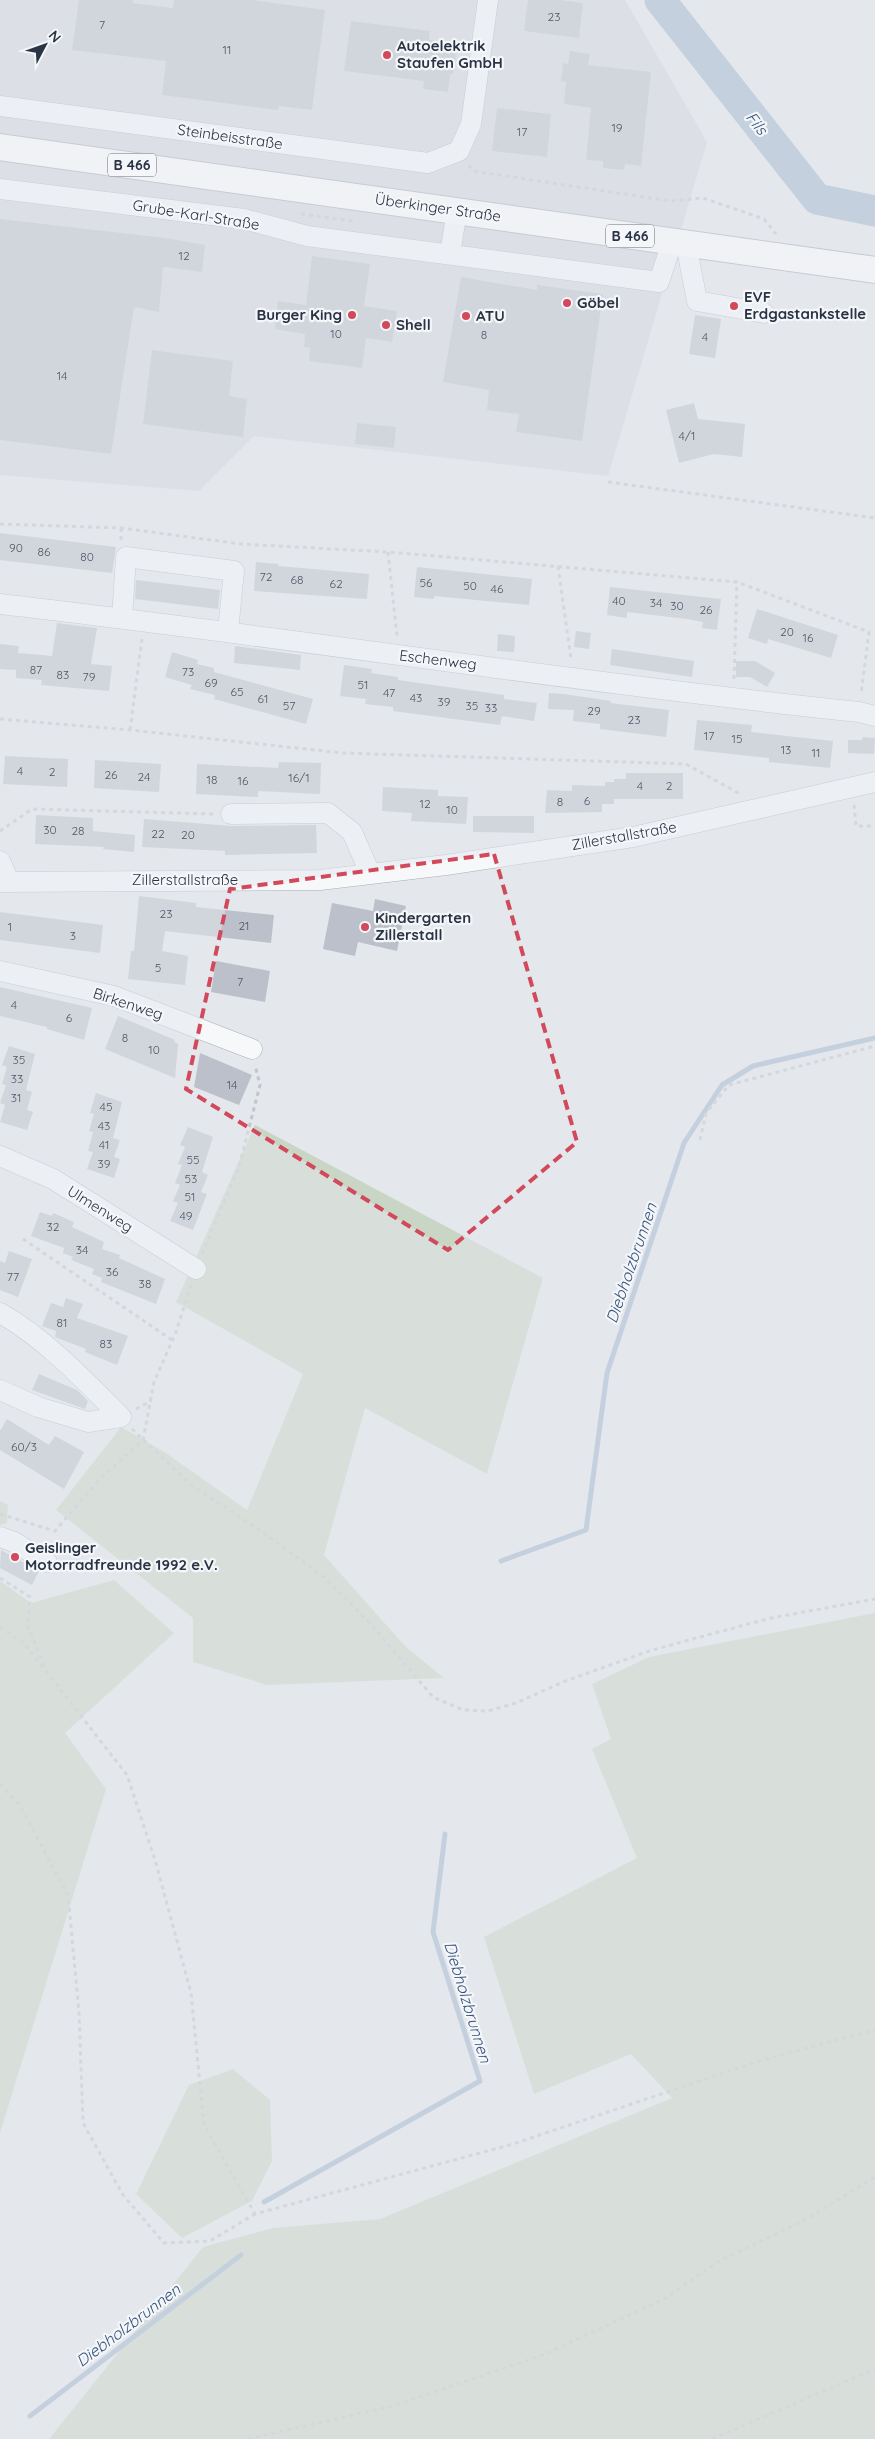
<svg xmlns="http://www.w3.org/2000/svg" width="875" height="2439" font-family="Quicksand,sans-serif">
<rect width="100%" height="100%" fill="#e4e7ec"/>
<!-- built -->
<path fill="#d2d6de" d="M0 0H625L707 142 608 476 254 436 199 491 0 475Z"/>
<!-- green -->
<path fill="#c9d6c5" d="M255 1125 543 1278 487 1474 365 1408 324 1555 406 1647 444 1678 267 1685 193 1662V1618L56 1510 121 1427 166 1453 247 1510 303 1374 176 1302Z
M0 1501 8 1505 7 1523 0 1525Z
M114 1580 174 1633 65 1733 106 1789 0 2133V1581L31 1603Z
M875 1613V2439H49L203 2247 273 2228 380 2219 672 2098 631 2054 534 2094 484 1937 637 1858 592 1749 611 1739 592 1684 649 1657Z
M233 2069 270 2100 272 2161 252 2201 182 2238 136 2194 189 2085Z"/>
<g fill="none" stroke-linecap="round" stroke-linejoin="round">
<!-- stream -->
<path stroke="#9fb4cc" stroke-width="5" d="M501 1561 586 1530 607 1373 684 1143 722 1085 753 1066 875 1038
M264 2202 480 2081 433 1932 445 1834
M30 2416 241 2255"/>
<!-- river -->
<path stroke="#9fb4cc" stroke-width="31" d="M660 0 817 199 875 211"/>
</g>
<!-- building -->
<path fill="#bbc0ca" d="M79 0H133L132 3 173 8 174 0H252L325 10 312 110 279 106 278 110 162 95 166 61 72 50Z
M528 0H560L583 3 579 38 524 31Z
M351 21 430 31 429 40 457 44 453 74H450L448 92 423 89 424 81 344 71Z
M570 51 590 54 588 65 651 72 641 166 625 164 624 170 603 168V161L586 160 591 108 564 104 566 82 561 81 563 63 568 64Z
M497 108 551 114 547 157 492 151Z
M0 219 165 238 205 245 202 272 163 267 159 312 134 307 111 454 0 440Z
M312 256 370 264 364 306 397 311 392 342 366 338 362 368 309 361 310 348 304 347 305 334 275 329 278 301 306 305Z
M461 277 537 290V285L603 294 582 441 516 432 519 414 487 410 489 390 443 382Z
M695 315 721 319 715 358 689 354Z
M152 350 233 361 229 396 247 399 243 437 143 424Z
M694 403 698 419 745 424 742 457 714 454 679 463 666 410Z
M357 423 396 427 394 448 355 444Z
M0 533 116 547 112 573 0 560Z
M256 562 278 564V566L369 574 367 599 254 591Z
M417 567 532 579 529 605 434 596V599L414 597Z
M136 580 220 590 218 609 135 599Z
M610 587 721 599 717 630 702 628 703 622 687 619 627 612V618L607 615Z
M757 609 838 635 831 658 768 639 767 644 748 638Z
M57 623 97 628 91 664 112 666 109 691 41 685 42 680 16 678V670L0 669V644L19 646 18 653 52 656Z
M576 631 591 633 589 649 574 647Z
M498 634 515 636 514 652 497 651Z
M235 646 301 655 300 670 234 663Z
M612 649 694 661 692 677 610 665Z
M172 652 198 660 197 664 214 668V672L313 699 306 724 214 699 215 695 190 689 192 685 165 677Z
M736 661H755L775 673 767 687 750 677H736Z
M344 665 372 669 371 673 398 677V680L504 695V699L537 703 534 721 502 716 500 725 393 711V707L365 704 366 699 340 696Z
M549 693 564 694 611 701 610 703 669 710 666 737 600 729V724L573 721 574 710 548 709Z
M697 720 752 725 751 732 833 741 830 768 769 762V758L694 750Z
M863 737 875 738 874 754 848 753V740H862Z
M5 756 68 759 67 787 3 784Z
M95 760 161 764 159 792 94 788Z
M279 762 321 763 320 794 258 791V797L196 794 197 764 278 768Z
M626 773H683V799H614V804H602V812L545 813 547 790 572 791V785L605 786V782H614V779H626Z
M383 787 438 790V796L468 797 466 824 411 821 412 813 382 811Z
M36 815 93 818V831L135 835 134 852 103 849 104 847 35 844Z
M473 816H534V833L473 832Z
M144 819 231 826 316 825 317 853 225 855V851L142 847Z
M139 896 196 903V907L274 915 271 943 165 931 162 951 188 956 185 985 128 979 131 951H134Z
M375 899 406 906 397 951 358 942 355 956 323 949 332 903 373 911Z
M0 912 103 925 100 953 0 940Z
M216 961 270 971 265 1002 211 992Z
M0 987 92 1008 84 1040 47 1029V1027L0 1016Z
M118 1016 175 1040 174 1042 178 1044 175 1078 105 1049Z
M9 1046 35 1054 26 1090 32 1092 27 1110 33 1112 27 1130 0 1122 5 1105 0 1103 6 1085 2 1084 7 1067 2 1065Z
M200 1053 252 1075 239 1105 194 1087Z
M96 1093 122 1102 113 1138 120 1140 114 1157 120 1159 114 1178 87 1169 93 1152 88 1151 93 1132 89 1131 94 1114 90 1113Z
M188 1127 213 1137 202 1172 208 1175 201 1192 207 1194 193 1230 170 1221 178 1203 173 1201 180 1185 175 1183 182 1165 178 1164 185 1147 180 1145Z
M40 1212 52 1216 53 1213 74 1222 72 1227 104 1242 102 1249 120 1255 119 1258 165 1279 156 1304 101 1282 102 1278 92 1274 94 1269 71 1260 73 1257 63 1253 64 1248 31 1236Z
M9 1251 32 1259 18 1297 0 1290V1261L5 1263Z
M66 1298 83 1304 77 1318 128 1336 117 1365 85 1352 86 1349 55 1337 56 1331 42 1326 51 1303 63 1307Z
M39 1374 77 1390 88 1401 85 1409 32 1390Z
M7 1419 49 1445 55 1436 84 1452 64 1489 0 1450V1431Z
M1 1550 39 1571 32 1585 0 1568Z"/>
<g fill="none" stroke-linecap="round" stroke-linejoin="round">
<!-- minor casing -->
<g stroke="#a9aeb7" stroke-width="21">
<path id="minor" d="M0 106 428 163 459 151 471 124 488 0
M0 189 244 219 307 236 659 282 672 242
M686 244 697 301 764 313
M450 254 457 210
M0 604C287 637 572 682 859 712L875 716
M122 618 126 557 234 571 228 631
M231 814 328 813 352 832 370 873
M0 861 9 881
M0 882 320 880 446 865 633 837 875 782
M0 971 114 996 252 1049
M0 1156 53 1179 196 1269
M0 1313C46 1339 84 1380 121 1417
M0 1390 38 1407 88 1422 121 1417
M0 1537 14 1542 47 1562"/>
</g>
<!-- major casing -->
<g stroke="#a3abb8" stroke-width="28">
<path id="major" d="M0 147 875 270"/>
</g>
<!-- path -->
<path stroke="#c2c5cb" stroke-width="3" stroke-dasharray="4 4" stroke-linecap="butt" d="M469 165 473 171 670 201 703 198 764 219 776 234
M301 214 354 221
M608 482 875 518
M0 524 121 528 241 544 388 552 737 582 869 632 861 694
M121 540V528
M388 552 397 636
M558 566 571 659
M734 679 737 582
M0 719 130 730 343 753 686 764 740 794
M130 730 142 639
M854 805 856 826H875
M0 831 32 809 213 814
M700 1140 706 1113 729 1085 875 1046
M23 1239 172 1340
M202 1254 239 1167 260 1085 255 1065
M136 1409 151 1401
M132 1429 191 1485 261 1531 324 1577 369 1622 433 1697 463 1710 488 1711 516 1703 563 1682 649 1651 711 1634 771 1618 875 1599
M0 1514 55 1531 99 1480 143 1440 154 1382 176 1332 191 1285
M0 1578 30 1597 28 1626 45 1668
M0 1627 24 1643 127 1775 156 1863 191 1993 204 2125 255 2214 513 2144 762 2060 875 2030
M0 1784 19 1804 68 1895 79 2012 83 2123 123 2195 164 2243 210 2241 255 2214
M248 2439 393 2406 543 2355 664 2299 719 2261 803 2221 875 2177
M712 2439 875 2369"/>
<!-- minor -->
<use href="#minor" stroke="#f7f8fa" stroke-width="20"/>
<!-- major -->
<use href="#major" stroke="#fff" stroke-width="26"/>
</g>
<!-- marked area -->
<path d="M0 0H875V2439H0ZM494 854 577 1142 448 1250 186 1089 230 889Z" fill="#e4e7ec" fill-opacity=".55" fill-rule="evenodd"/>
<path fill="none" stroke="#d1495b" stroke-width="4" stroke-dasharray="10 6" stroke-linejoin="round" d="M494 854 577 1142 448 1250 186 1089 230 889Z"/>
<!-- markers -->
<g fill="#d1495b" stroke="#f4f6f9" stroke-width="2">
<circle cx="387" cy="55" r="5"/>
<circle cx="567" cy="303" r="5"/>
<circle cx="734" cy="306" r="5"/>
<circle cx="352" cy="315" r="5"/>
<circle cx="466" cy="316" r="5"/>
<circle cx="386" cy="325" r="5"/>
<circle cx="365" cy="927" r="5"/>
<circle cx="15" cy="1557" r="5"/>
</g>
<g text-anchor="middle" stroke-width="4.5" stroke-linejoin="round" paint-order="stroke">
<!-- number labels -->
<g font-size="12" fill="#4f5766">
<text x="554" y="21">23</text>
<text x="102" y="29">7</text>
<text x="227" y="54">11</text>
<text x="617" y="132">19</text>
<text x="522" y="136">17</text>
<text x="184" y="260">12</text>
<text x="336" y="338">10</text>
<text x="484" y="339">8</text>
<text x="705" y="341">4</text>
<text x="62" y="380">14</text>
<text x="687" y="440">4/1</text>
<text x="16" y="552">90</text>
<text x="44" y="556">86</text>
<text x="87" y="561">80</text>
<text x="266" y="581">72</text>
<text x="297" y="584">68</text>
<text x="426" y="587">56</text>
<text x="336" y="588">62</text>
<text x="470" y="590">50</text>
<text x="497" y="593">46</text>
<text x="619" y="605">40</text>
<text x="656" y="607">34</text>
<text x="677" y="610">30</text>
<text x="706" y="614">26</text>
<text x="787" y="636">20</text>
<text x="808" y="642">16</text>
<text x="36" y="674">87</text>
<text x="188" y="676">73</text>
<text x="63" y="679">83</text>
<text x="89" y="681">79</text>
<text x="211" y="687">69</text>
<text x="363" y="689">51</text>
<text x="237" y="696">65</text>
<text x="389" y="697">47</text>
<text x="416" y="702">43</text>
<text x="263" y="703">61</text>
<text x="444" y="706">39</text>
<text x="289" y="710">57</text>
<text x="472" y="710">35</text>
<text x="491" y="712">33</text>
<text x="594" y="715">29</text>
<text x="634" y="724">23</text>
<text x="709" y="740">17</text>
<text x="737" y="743">15</text>
<text x="786" y="754">13</text>
<text x="816" y="757">11</text>
<text x="20" y="775">4</text>
<text x="52" y="776">2</text>
<text x="111" y="779">26</text>
<text x="144" y="781">24</text>
<text x="299" y="782">16/1</text>
<text x="212" y="784">18</text>
<text x="243" y="785">16</text>
<text x="640" y="790">4</text>
<text x="669" y="790">2</text>
<text x="587" y="805">6</text>
<text x="560" y="806">8</text>
<text x="425" y="808">12</text>
<text x="452" y="814">10</text>
<text x="50" y="834">30</text>
<text x="78" y="835">28</text>
<text x="158" y="838">22</text>
<text x="188" y="839">20</text>
<text x="166" y="918">23</text>
<text x="244" y="930">21</text>
<text x="10" y="931">1</text>
<text x="73" y="940">3</text>
<text x="158" y="972">5</text>
<text x="240" y="986">7</text>
<text x="14" y="1009">4</text>
<text x="69" y="1022">6</text>
<text x="125" y="1042">8</text>
<text x="154" y="1054">10</text>
<text x="19" y="1064">35</text>
<text x="17" y="1083">33</text>
<text x="232" y="1089">14</text>
<text x="16" y="1102">31</text>
<text x="106" y="1111">45</text>
<text x="104" y="1130">43</text>
<text x="104" y="1149">41</text>
<text x="193" y="1164">55</text>
<text x="104" y="1168">39</text>
<text x="191" y="1183">53</text>
<text x="190" y="1201">51</text>
<text x="186" y="1220">49</text>
<text x="53" y="1231">32</text>
<text x="82" y="1254">34</text>
<text x="112" y="1276">36</text>
<text x="13" y="1281">77</text>
<text x="145" y="1288">38</text>
<text x="62" y="1327">81</text>
<text x="106" y="1348">83</text>
<text x="24" y="1451">60/3</text>
</g>
<!-- shield labels -->
<g fill="#f4f6f9" stroke="#676e7b" stroke-width="1">
<rect x="108" y="153.5" width="48" height="23" rx="4"/>
<rect x="606" y="224.5" width="48" height="23" rx="4"/>
</g>
<g font-size="14" font-weight="bold" fill="#2b3445">
<text x="132" y="170">B 466</text>
<text x="630" y="241">B 466</text>
</g>
<!-- poi labels -->
<g font-size="15" font-weight="bold" fill="#2b3445" stroke="#f4f6f9" text-anchor="start">
<text x="397" y="51">Autoelektrik<tspan x="397" dy="17">Staufen GmbH</tspan></text>
<text x="744" y="302">EVF<tspan x="744" dy="17">Erdgastankstelle</tspan></text>
<text x="577" y="308">Göbel</text>
<text x="342" y="320" text-anchor="end">Burger King</text>
<text x="476" y="321">ATU</text>
<text x="396" y="330">Shell</text>
<text x="375" y="923">Kindergarten<tspan x="375" dy="17">Zillerstall</tspan></text>
<text x="25" y="1553">Geislinger<tspan x="25" dy="17">Motorradfreunde 1992 e.V.</tspan></text>
</g>
<!-- street labels -->
<g font-size="15" fill="#2b3445" stroke="#f4f6f9">
<text transform="translate(230 137) rotate(8)" y="5">Steinbeisstraße</text>
<text transform="translate(438 208) rotate(8)" y="5">Überkinger Straße</text>
<text transform="translate(196 215) rotate(9)" y="5">Grube-Karl-Straße</text>
<text transform="translate(438 660) rotate(7)" y="5">Eschenweg</text>
<text transform="translate(624 836) rotate(-10)" y="5">Zillerstallstraße</text>
<text x="185" y="885">Zillerstallstraße</text>
<text transform="translate(128 1004) rotate(18)" y="5">Birkenweg</text>
<text transform="translate(100 1209) rotate(32)" y="5">Ulmenweg</text>
</g>
<!-- water labels -->
<g font-size="16" font-style="italic" fill="#34527a" stroke="#f4f6f9">
<text transform="translate(757 123) rotate(52)" y="6">Fils</text>
<text transform="translate(631 1263) rotate(-71)" y="6">Diebholzbrunnen</text>
<text transform="translate(468 2002) rotate(73)" y="6">Diebholzbrunnen</text>
<text transform="translate(128 2325) rotate(-37)" y="6">Diebholzbrunnen</text>
</g>
</g>
<!-- north arrow -->
<g transform="translate(45 45) rotate(49)" stroke="#f4f6f9" stroke-width="4" paint-order="stroke">
<path d="M0-4L9 19L0 12L-9 19Z" fill="#2b3445"/>
<text y="-8" font-size="14" font-weight="bold" text-anchor="middle" fill="#2b3445">N</text>
</g>
</svg>
